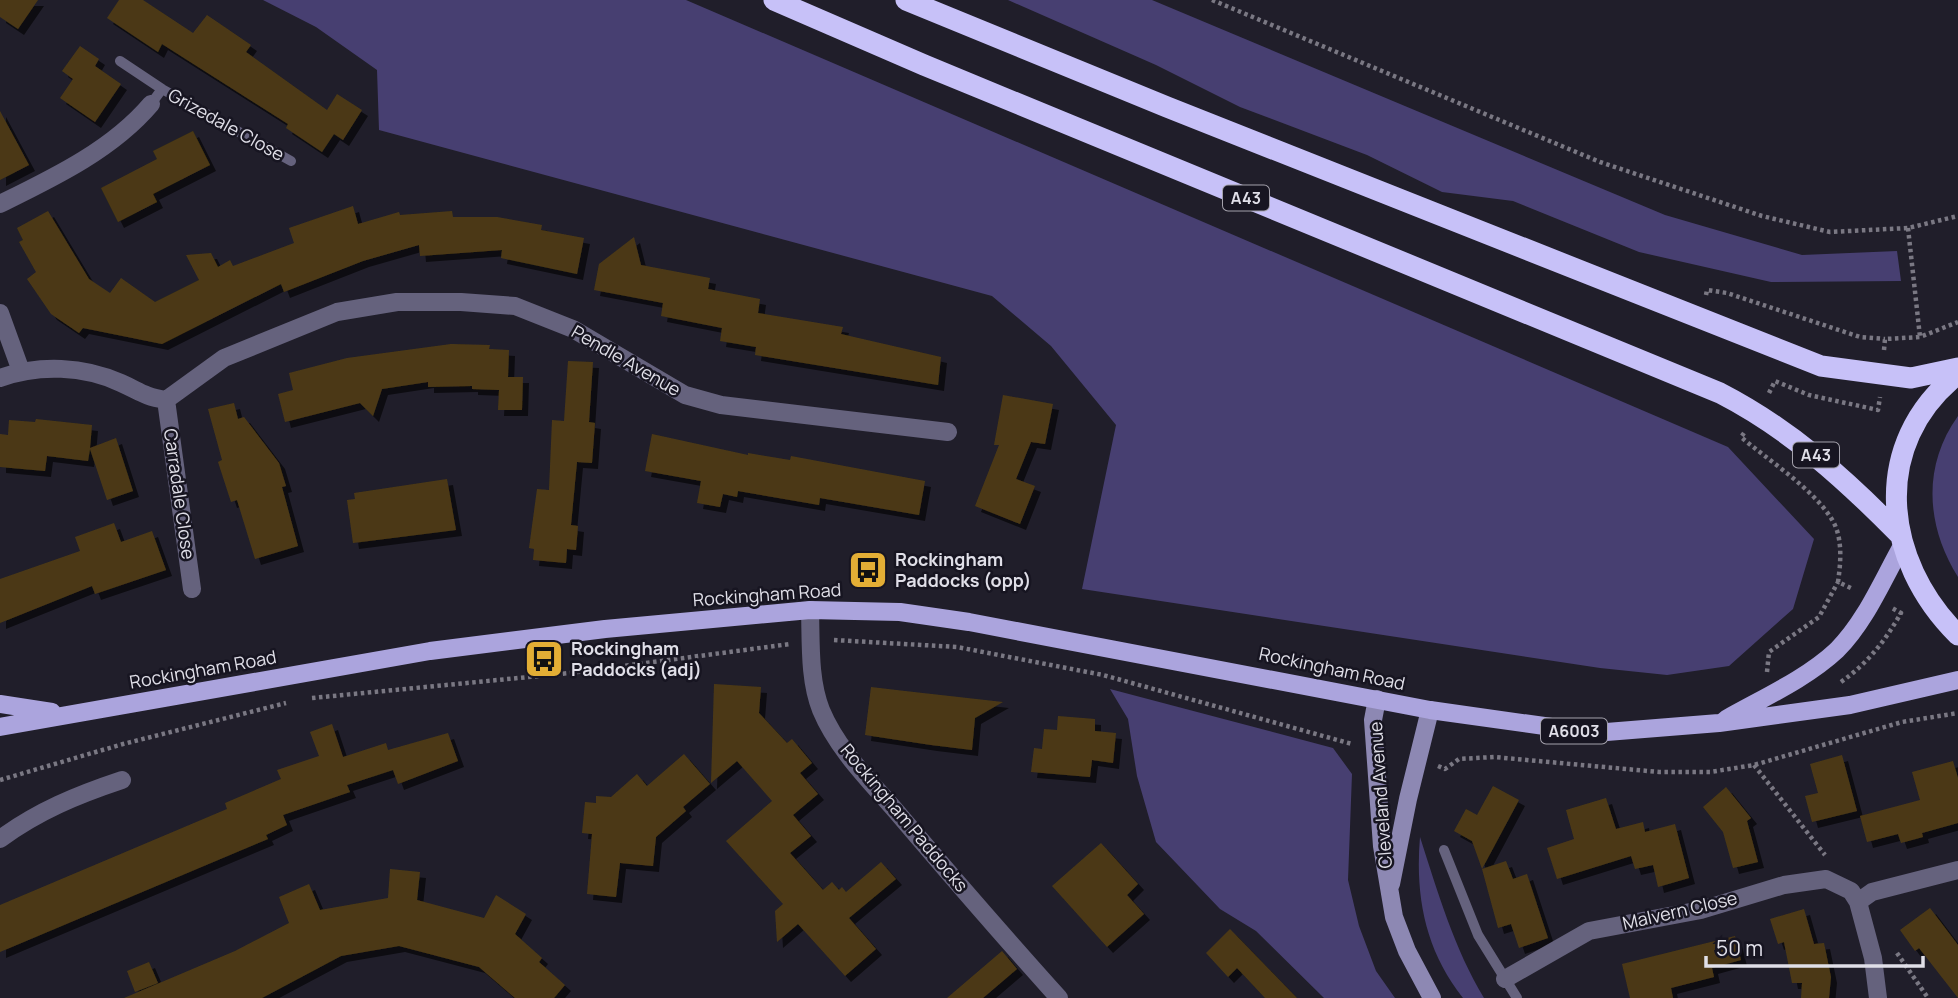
<svg xmlns="http://www.w3.org/2000/svg" width="1958" height="998" font-family="Manrope,sans-serif">
<defs>
<filter id="shadow"><feDropShadow dx="6" dy="6" stdDeviation="0" flood-color="#0009"/></filter>
</defs>
<rect width="100%" height="100%" fill="#201e2a"/>
<!-- green -->
<path fill="#473f71" d="M263 0H686L1728 447 1814 539 1793 609 1729 666 1667 675 1600 668 1082 589 1116 425 1051 346 992 296 379 130 377 70 316 27Z
M1008 0H1152L1665 215 1802 255 1897 251 1901 281 1771 282 1639 252 1513 201 1442 192 1367 155 1240 107 1156 65Z
M1958 416V577C1926 526 1922 466 1958 416Z
M1110 689 1333 748 1352 774 1348 880 1359 926 1376 971 1395 998H1324L1256 931 1220 909 1156 842 1137 776 1128 719Z
M1420 837C1438 893 1454 948 1484 998H1463C1425 950 1415 896 1420 837Z"/>
<!-- building -->
<path fill="#4b3915" filter="url(#shadow)" d="M0 0H38L18 29 0 17Z
M119 0H143L193 33 207 15 251 45 246 52 327 110 337 94 362 110 343 140 334 134 322 152 286 128 288 124 162 44 158 52 107 18Z
M80 46 99 59 95 66 121 84 95 122 60 98 73 79 62 71Z
M0 111 29 165 0 180Z
M193 131 210 165 153 194 157 202 118 222 101 188 157 159 153 151Z
M353 206 358 224 399 212 400 215 452 211 453 217H497L542 225 541 230 584 238 577 274 501 258 502 250 420 256 419 245 363 261 284 292 281 284 162 344 83 328 79 333 51 314 27 279 36 272 19 242 23 240 17 228 48 211 89 279 110 293 121 278 155 302 199 280 186 255 211 253 218 267 230 260 233 266 294 243 289 228Z
M634 237 641 265 710 278 708 289 760 299 758 313 843 327 841 334 941 357 938 385 755 355 756 347 720 341 722 328 661 316 663 303 594 290 599 264Z
M451 344 490 345 489 349 509 350 508 377H523L522 410H498L499 390 472 389V386L428 387V382L382 389 373 416 360 403 285 422 278 394 293 390 289 373 347 358Z
M568 361 593 362 589 422 595 423 592 463 577 462 571 525 578 526 576 550 567 549 566 563 533 560 534 549 529 548 537 489 549 490 552 420 564 421Z
M1003 395 1053 404 1045 444 1031 442 1016 479 1035 486 1020 524 975 506 999 445H994Z
M234 403 238 419 244 417 279 463 286 486 282 487 298 546 255 559 237 500 231 502 218 462 222 460 208 409Z
M36 419 92 425 90 448 116 438 133 491 107 500 90 449 88 461 47 456 45 471 0 467V434L8 435 9 420 35 422Z
M652 434 748 455V453L790 460 791 456 925 481 919 515 820 498 819 505 738 491 737 497 723 494 720 507 697 503 701 481 645 471Z
M447 479 456 530 353 543 347 500 355 499 354 493Z
M114 523 121 542 152 531 166 570 95 594 92 586 0 623V579L80 551 75 537Z
M714 684 761 687 759 713 787 743 792 739 812 763 800 773 818 794 793 815 811 836 790 853 823 890 832 882 839 890 842 887 846 892 881 862 896 879 849 918 876 949 845 976 798 924 777 942 775 911 783 904 726 841 772 801 737 761 711 783Z
M871 687 905 691 1003 702 975 718 972 750 931 745 865 735Z
M1058 716 1095 719V731L1116 733 1113 763 1092 760 1090 777 1031 772 1034 748 1042 749 1044 729 1057 730Z
M332 724 343 757 386 743 388 750 448 733 458 761 398 784 393 770 347 785 350 792 283 815 287 825 266 835 268 839 0 952V905L227 809 225 803 281 779 277 770 319 756 310 732Z
M684 754 710 784 683 807 686 811 656 837 653 866 620 863 616 897 587 894 592 834 582 833 585 802 596 803V796L611 797 637 774 647 786Z
M1842 755 1857 811 1812 822 1805 796 1818 793 1810 764Z
M1953 761 1958 778V823L1922 833 1923 837 1901 843 1898 834 1867 842 1860 816 1920 800 1912 772Z
M1493 786 1519 800 1482 869 1472 841 1454 831 1466 809 1477 815Z
M1726 787 1751 818 1747 821 1758 862 1733 868 1723 832 1703 807Z
M1606 798 1616 829 1643 822 1645 832 1675 824 1689 878 1658 887 1653 865 1635 869 1631 856 1557 879 1547 848 1574 839 1566 810Z
M1101 843 1138 884 1127 895 1144 914 1107 947 1052 886Z
M1506 861 1513 879 1527 874 1548 938 1519 948 1511 924 1498 928 1482 869Z
M390 869 420 872 417 900 484 918 496 895 526 914 515 934 542 958 539 962 565 985 554 998H515L479 967 399 946 341 956 262 998H124L235 951 289 923 279 897 309 884 320 910 388 898Z
M1930 908 1958 945V998L1919 948 1915 951 1900 930Z
M1804 909 1814 944 1824 943 1831 977 1829 998H1801L1802 983H1792L1784 942 1778 944 1770 919Z
M1230 929 1297 998H1265L1237 968 1228 977 1206 953Z
M1735 936 1741 960 1712 968 1714 977 1671 988 1673 998H1630L1622 964Z
M1002 951 1017 969 983 998H947Z
M149 962 158 983 135 992 127 971Z"/>
<g fill="none" stroke-linecap="round" stroke-linejoin="round">
<!-- path -->
<path stroke="#7a7883" stroke-width="4.5" stroke-dasharray="3.5 3.5" stroke-linecap="butt" d="M1212 0 1600 162 1762 216 1830 232 1908 228 1958 216
M1908 228 1920 337
M1706 295 1707 290 1727 293 1860 337 1885 339
M1884 350 1885 339 1920 337 1958 322
M1769 393 1775 381 1809 395 1878 410 1880 397
M1744 433 1741 437C1768 460 1812 488 1831 518 1843 536 1841 561 1838 582L1853 589
M834 640 957 647 1103 675 1352 744
M1767 672 1769 652 1819 617 1838 582
M1841 682C1868 663 1885 641 1901 613L1892 608
M312 698 570 673 790 644
M1754 765 1825 855
M1438 766 1445 769 1459 759 1494 757 1659 772H1710L1754 765 1902 722 1958 713
M0 780 123 744 286 703
M1897 953 1928 998"/>
<!-- lane -->
<path stroke="#65627d" stroke-width="10" d="M120 61 162 89
M151 104 162 89 291 161
M1444 850 1478 935 1517 998"/>
<!-- street -->
<path stroke="#65627d" stroke-width="18" d="M0 204C53 178 112 150 151 104
M0 313 21 371
M0 378C39 364 84 366 121 383 141 392 143 396 166 400L224 358 337 312 397 302H461L515 306 573 329 685 395 721 405 948 432
M166 400 192 589
M810 610C811 643 809 680 821 710 838 751 873 784 901 817 953 878 1005 938 1059 998
M0 839C38 811 77 795 122 780
M1858 902 1872 892 1958 870
M1505 979 1589 931 1701 910 1784 885 1826 879 1851 891 1858 902 1873 958 1878 998"/>
<!-- secondary -->
<path stroke="#8d88b3" stroke-width="18" d="M1377 699 1373 720 1382 846 1394 917 1407 951 1432 998
M1391 884 1408 799 1430 710"/>
<!-- primary -->
<path stroke="#aba4dd" stroke-width="18" d="M0 704 52 712
M1726 719C1763 698 1806 679 1837 650 1866 621 1883 579 1903 544
M0 727 430 651 605 629 810 610 900 612 969 622 1430 710 1594 733 1719 723 1850 705 1958 680"/>
<!-- highway -->
<path stroke="#c7c1f8" stroke-width="21" d="M774 0 924 65 1720 393C1790 429 1845 479 1900 535
M906 0 1167 107 1821 366 1911 378 1958 368
M1958 374C1869 444 1883 561 1958 635"/>
</g>
<!-- icons -->
<defs>
<g id="bus-square" transform="scale(2.0125)"><rect x="-9" y="-9" width="18" height="18" rx="4" fill="#e3ae35" stroke="#171521"/><path d="M-5-6H5V4H4V6H2V4H-2V6H-4V4H-5ZM-3.5-4V0h7V-4ZM-3.5 1.2v1.5H-2V1.2ZM2 1.2v1.5H3.5V1.2Z" fill="#111"/></g>
</defs>
<g fill-rule="evenodd">
<use href="#bus-square" x="868" y="570"/>
<use href="#bus-square" x="544" y="659"/>
</g>
<g text-anchor="middle" stroke-width="5" stroke-linejoin="round" paint-order="stroke">
<!-- shield labels -->
<g fill="#171521" stroke="#a4a2ac" stroke-width="2">
<rect x="1223" y="185.5" width="46" height="25" rx="5"/>
<rect x="1793" y="442.5" width="46" height="25" rx="5"/>
<rect x="1541" y="718.5" width="66" height="25" rx="5"/>
</g>
<g font-size="16" font-weight="bold" fill="#e0dfe8">
<text x="1246" y="204">A43</text>
<text x="1816" y="461">A43</text>
<text x="1574" y="737">A6003</text>
</g>
<!-- street labels -->
<g font-size="18" fill="#e0dfe8" stroke="#171521">
<text transform="translate(226 125) rotate(29)" y="6">Grizedale Close</text>
<text transform="translate(626 361) rotate(30)" y="6">Pendle Avenue</text>
<text transform="translate(179 494) rotate(82)" y="6">Carradale Close</text>
<text transform="translate(767 595) rotate(-4)" y="6">Rockingham Road</text>
<text transform="translate(1332 669) rotate(12)" y="6">Rockingham Road</text>
<text transform="translate(203 670) rotate(-10)" y="6">Rockingham Road</text>
<text transform="translate(1381 795) rotate(-94)" y="6">Cleveland Avenue</text>
<text transform="translate(904 818) rotate(50)" y="6">Rockingham Paddocks</text>
<text transform="translate(1680 911) rotate(-13)" y="6">Malvern Close</text>
</g>
<!-- poi labels -->
<g font-size="18" font-weight="bold" fill="#e0dfe8" stroke="#171521" text-anchor="start">
<text x="895" y="566">Rockingham<tspan x="895" dy="21">Paddocks (opp)</tspan></text>
<text x="571" y="655">Rockingham<tspan x="571" dy="21">Paddocks (adj)</tspan></text>
</g>
</g>
<!-- scale -->
<path d="M1706 956v10h217v-10" fill="none" stroke="#e0dfe8" stroke-width="3.5"/>
<text x="1716" y="956" font-size="21" fill="#e0dfe8" stroke="#171521" stroke-width="5" paint-order="stroke">50 m</text>
</svg>
